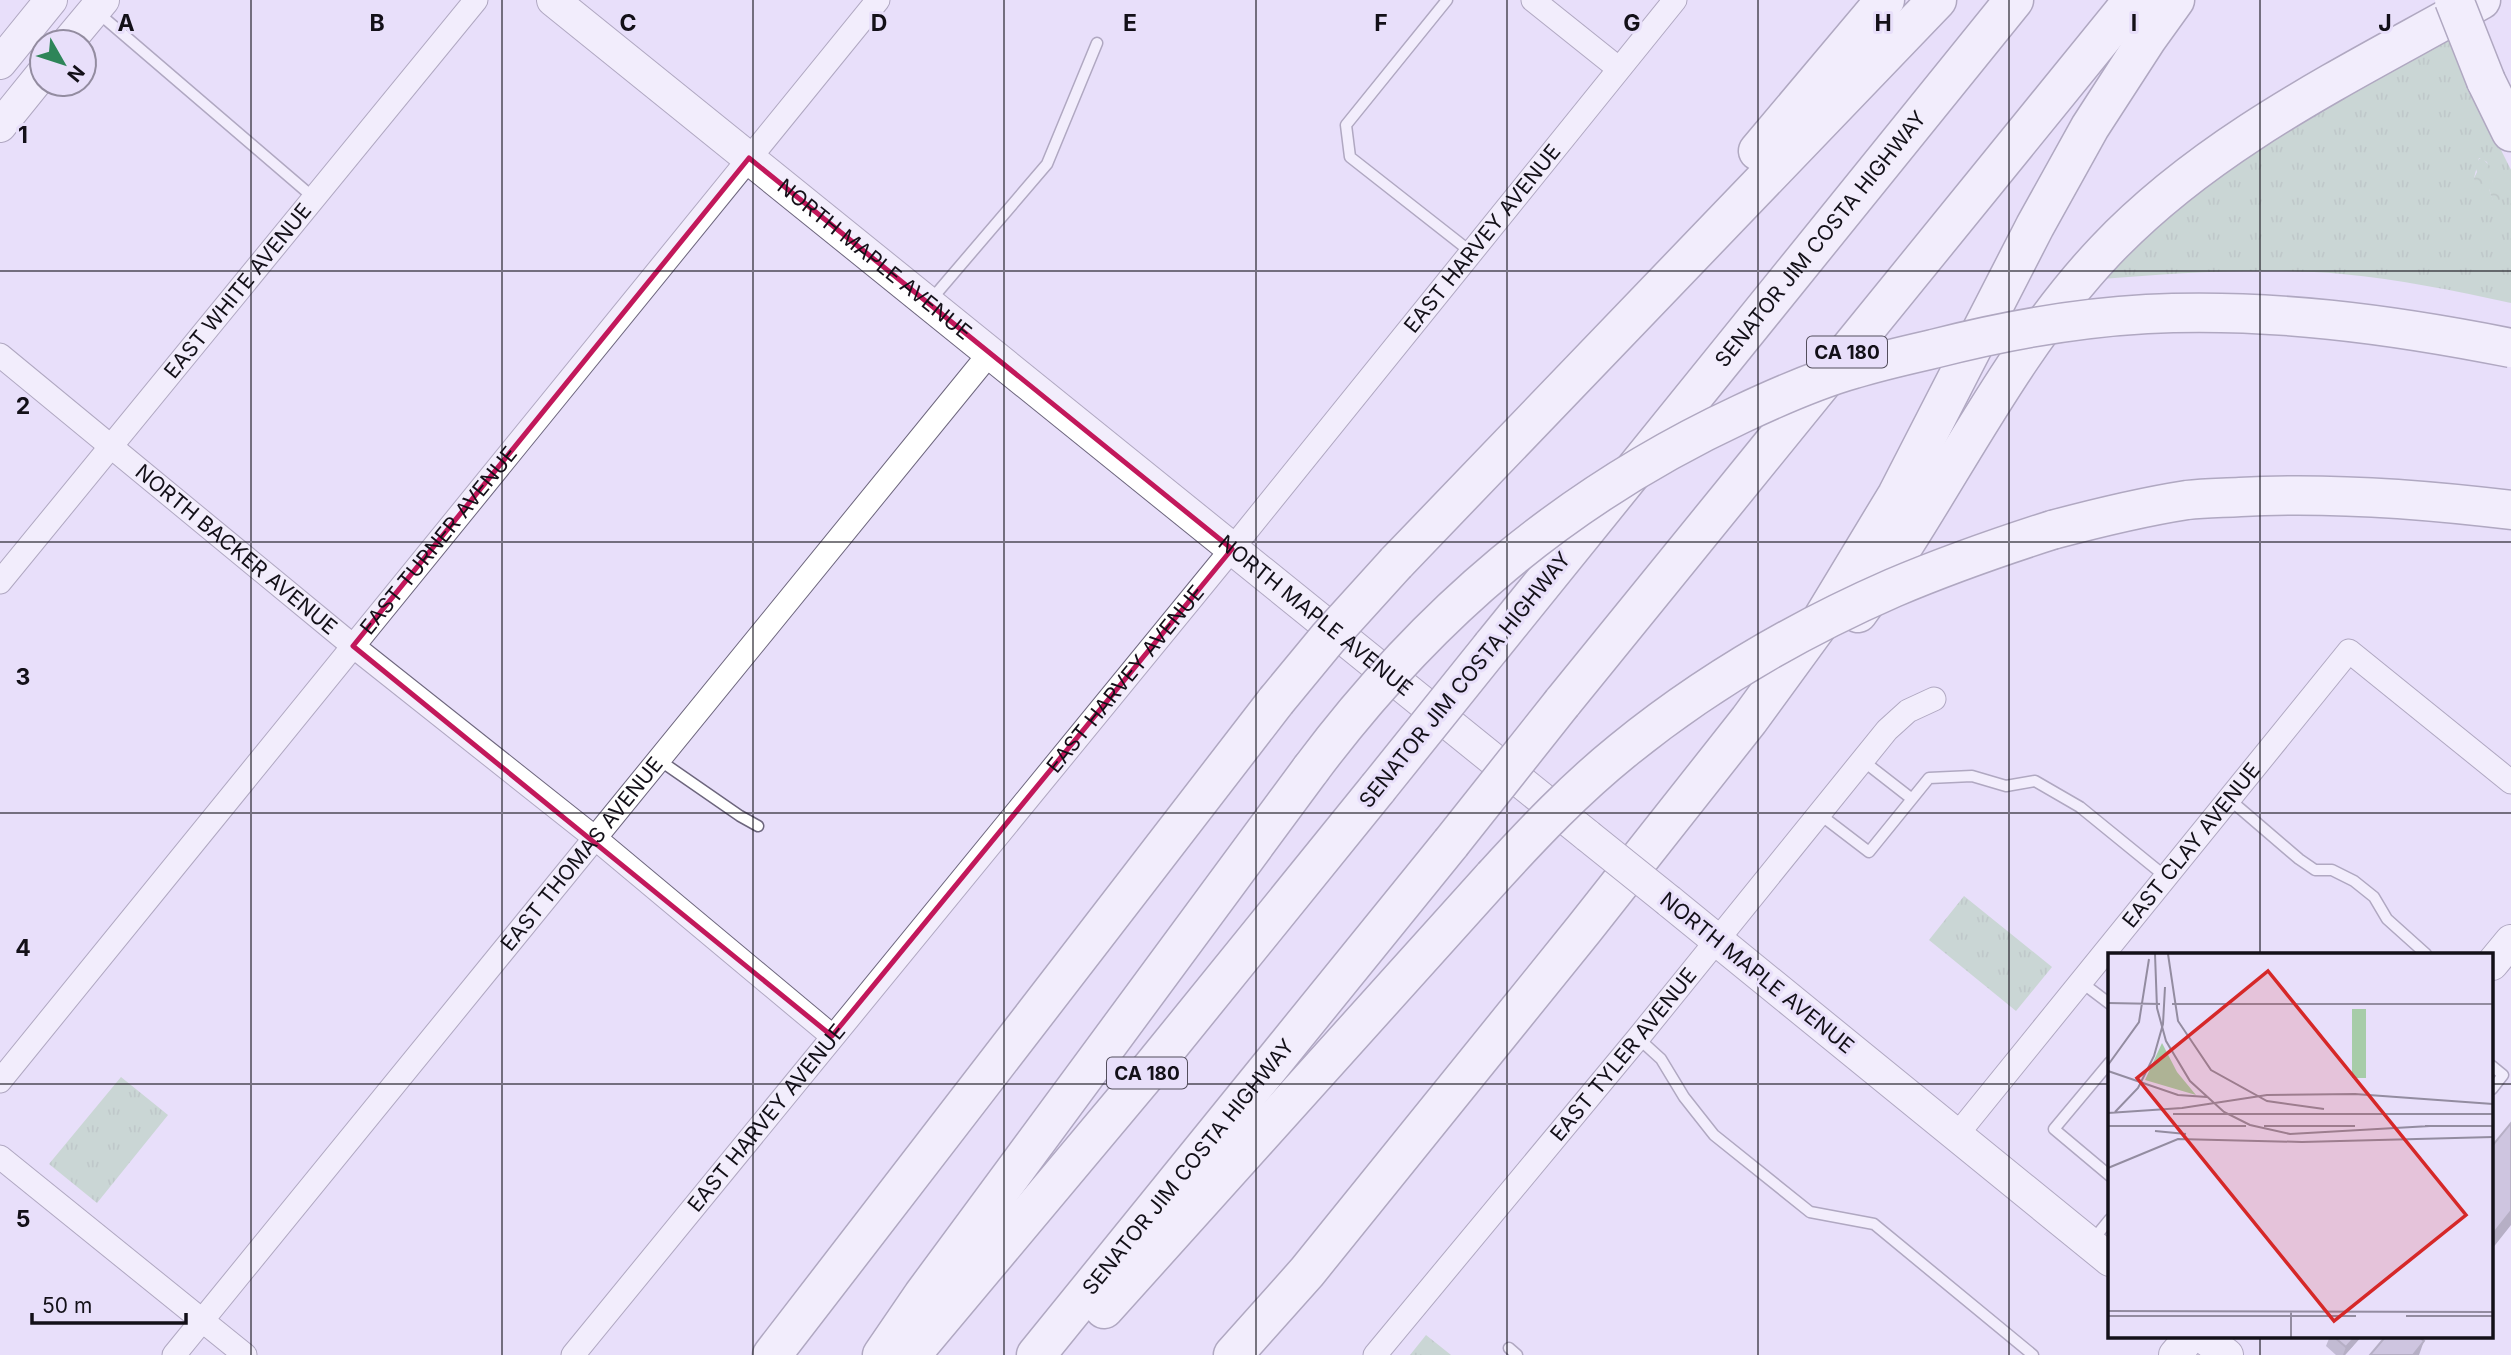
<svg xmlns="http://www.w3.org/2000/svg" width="2511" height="1355" font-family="Inter,sans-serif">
<defs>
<pattern id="grass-tufts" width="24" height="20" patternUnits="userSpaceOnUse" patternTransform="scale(1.75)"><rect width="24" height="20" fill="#a7cca8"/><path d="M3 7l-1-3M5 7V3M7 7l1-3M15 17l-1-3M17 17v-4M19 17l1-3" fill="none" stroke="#8fae90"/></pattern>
<pattern id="forest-crowns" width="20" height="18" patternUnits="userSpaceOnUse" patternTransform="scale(1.75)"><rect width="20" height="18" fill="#a7cca8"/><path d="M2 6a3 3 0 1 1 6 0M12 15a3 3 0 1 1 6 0" fill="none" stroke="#8fae90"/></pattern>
</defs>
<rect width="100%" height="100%" fill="#e8dffa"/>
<!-- grass -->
<path fill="url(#grass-tufts)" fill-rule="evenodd" d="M2453 36 2483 114 2511 170V303C2455 291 2399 279 2342 274 2262 267 2181 273 2101 279L2170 215 2232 165 2285 131ZM2479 158 2487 162 2493 183V200L2489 189 2474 178Z
M1964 896 2052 967 2016 1011 1929 940Z
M121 1077 168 1115 97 1203 49 1164Z
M1426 1335 1451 1355H1410Z"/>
<!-- forest -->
<path fill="url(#forest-crowns)" d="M2482 158 2492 168 2493 183 2499 188 2503 196 2497 203 2493 201 2489 189 2483 192 2476 187 2474 178 2477 172 2475 166 2479 159Z"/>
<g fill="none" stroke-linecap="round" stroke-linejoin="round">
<!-- lane casing -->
<g stroke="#6d667d" stroke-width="13">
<path id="lane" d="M1447 0 1346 125 1350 157 1471 252
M96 11 314 198
M930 301 1047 164 1097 43
M659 760 740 816 758 826
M1862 760 1912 799
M2229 799 2299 859 2315 870H2332L2354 881 2374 897 2387 919 2426 954
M1818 813 1869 852 1929 778 1972 776 2006 786 2035 781 2080 807 2166 877
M2081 982 2110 1004
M1638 1038 1661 1059 1684 1097 1714 1135 1810 1212 1874 1224 2033 1355
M2110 1062 2054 1129 2110 1176
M2492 1066 2503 1075 2492 1089
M2092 1241 2110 1219
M1509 1348 1517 1355"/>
</g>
<!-- street casing -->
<g stroke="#6d667d" stroke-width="25">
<g id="street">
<path d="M1533 0 1618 68"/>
<path id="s1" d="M0 355 353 646 595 838 832 1036"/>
<path id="s2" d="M0 582 476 0"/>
<path id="s3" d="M0 1081 878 0"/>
<path id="s4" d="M1956 1136 2349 651 2511 782"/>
<path d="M0 1157 245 1355"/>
<path id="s5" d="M174 1355 990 353"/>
<path id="s6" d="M573 1355 1232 549 1675 0"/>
<path id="s7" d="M1375 1355 1638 1038 1887 730 1908 711 1934 699"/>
</g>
</g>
<!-- secondary casing -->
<g stroke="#6d667d" stroke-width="34">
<g id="secondary">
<path id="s8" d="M553 0 1588 836"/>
<path d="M68 42 103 0"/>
<path d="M0 63 51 0"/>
<path d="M0 126 42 74"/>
<path d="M1669 901 2110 1260"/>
<path d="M2492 964 2511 941"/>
<path d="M2202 1336 2227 1355"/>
<path d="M2175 1355 2191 1336"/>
</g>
</g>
<!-- highway casing -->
<g stroke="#6d667d" stroke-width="41">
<g id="highway">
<path d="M2486 81 2511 132"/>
<path d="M1758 151 1885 0"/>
<path d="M2052 530C2097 518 2142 507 2187 500 2205 498 2223 498 2240 497 2331 492 2421 499 2511 510"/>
<path d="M1396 563 1937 0"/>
<path d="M1858 613C1944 495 2004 358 2105 251 2210 140 2350 74 2481 0"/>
<path id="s9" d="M1492 646 2014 0"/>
<path d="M1562 703 2133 0"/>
<path d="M1104 1309 1493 877"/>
<path d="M772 1355 1276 701"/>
<path d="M882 1355 923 1295 1311 769"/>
<path d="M911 1355 1153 1066 1378 788"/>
<path id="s10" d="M1036 1355 1451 843"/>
<path d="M1233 1355 1307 1272 1584 929 1749 720 1819 624 1897 495 2035 226 2090 127 2147 39 2175 0"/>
</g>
</g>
<!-- lane -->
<use href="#lane" stroke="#fff" stroke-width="10"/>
<!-- street -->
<use href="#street" stroke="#fff" stroke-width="23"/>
<!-- secondary -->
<use href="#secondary" stroke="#fff" stroke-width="32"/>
<!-- highway -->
<use href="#highway" stroke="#fff" stroke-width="38"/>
<!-- secondary-bridge casing -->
<g stroke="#6d667d" stroke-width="34" stroke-linecap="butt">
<path id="secondary-bridge" d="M1588 836 1669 901"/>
</g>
<!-- highway-bridge casing -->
<g stroke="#6d667d" stroke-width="41" stroke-linecap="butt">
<path id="highway-bridge" d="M2454 0 2486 81
M1276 701 1328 638 1396 563
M1311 769C1427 614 1565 496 1741 414 1777 397 1815 380 1854 369 1880 361 1907 355 1933 349 2003 331 2075 318 2147 314 2270 308 2390 324 2511 348
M1378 788 1492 646
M1451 843 1562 703
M1493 877C1534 832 1575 789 1622 751 1703 685 1797 630 1893 588 1945 566 1999 547 2052 530"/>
</g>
<!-- secondary-bridge -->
<use href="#secondary-bridge" stroke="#fff" stroke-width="32"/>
<!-- highway-bridge -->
<use href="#highway-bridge" stroke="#fff" stroke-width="38"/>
</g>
<!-- wall -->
<path fill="#9690a5" d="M2330 1336H2362L2345 1355H2336L2326 1346Z"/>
<!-- shaded-wall -->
<path fill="#7a7586" d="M2511 1211V1225L2492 1249V1235Z
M2356 1336H2362L2345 1355H2343L2346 1347Z
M2424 1341 2419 1355H2413Z"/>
<!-- building -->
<path fill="#afa7c0" stroke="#7a7586" stroke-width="2" d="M2511 1123V1211L2492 1235V1146Z
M2333 1336H2356L2346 1347Z
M2386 1336H2418L2424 1341 2413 1355H2370Z"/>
<!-- marked area -->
<path d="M0 0H2511V1355H0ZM749 158 1232 549 832 1036 353 646Z" fill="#e8dffa" fill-opacity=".55" fill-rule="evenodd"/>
<path fill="none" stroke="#c2185b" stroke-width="5" stroke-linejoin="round" d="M749 158 1232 549 832 1036 353 646Z"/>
<!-- grid -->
<path fill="none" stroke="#131018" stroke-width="2" stroke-opacity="0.55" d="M251 0V1355M502 0V1355M753 0V1355M1004 0V1355M1256 0V1355M1507 0V1355M1758 0V1355M2009 0V1355M2260 0V954M0 271H2511M0 542H2511M0 813H2511M0 1084H2110M2492 1084H2511M2260 1336V1355"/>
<g text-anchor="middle" stroke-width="6" stroke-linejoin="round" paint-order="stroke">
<!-- shield labels -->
<g fill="#e8dffa" stroke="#534e5c" stroke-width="2">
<rect x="1807" y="336.5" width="80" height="31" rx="5"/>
<rect x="1107" y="1057.5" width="80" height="31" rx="5"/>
</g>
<g font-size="19" font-weight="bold" fill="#131018">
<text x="1847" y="359">CA 180</text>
<text x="1147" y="1080">CA 180</text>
</g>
<!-- street labels -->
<g font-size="21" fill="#131018" stroke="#e8dffa">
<text dy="7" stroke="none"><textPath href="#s6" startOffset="1440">EAST HARVEY AVENUE</textPath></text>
<text dy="7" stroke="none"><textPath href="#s9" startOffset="523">SENATOR JIM COSTA HIGHWAY</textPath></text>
<text dy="7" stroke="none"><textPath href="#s8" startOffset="413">NORTH MAPLE AVENUE</textPath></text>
<text dy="7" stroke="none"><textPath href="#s2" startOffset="376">EAST WHITE AVENUE</textPath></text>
<text dy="7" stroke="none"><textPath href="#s3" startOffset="696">EAST TURNER AVENUE</textPath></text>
<text dy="7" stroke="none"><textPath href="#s1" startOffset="306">NORTH BACKER AVENUE</textPath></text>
<text dy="7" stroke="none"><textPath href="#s8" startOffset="980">NORTH MAPLE AVENUE</textPath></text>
<text dy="7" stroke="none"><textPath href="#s6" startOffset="873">EAST HARVEY AVENUE</textPath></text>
<text transform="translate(1465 680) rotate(-51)" y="7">SENATOR JIM COSTA HIGHWAY</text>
<text dy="7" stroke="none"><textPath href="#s4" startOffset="374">EAST CLAY AVENUE</textPath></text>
<text dy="7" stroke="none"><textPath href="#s5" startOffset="646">EAST THOMAS AVENUE</textPath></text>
<text transform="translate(1757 973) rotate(39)" y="7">NORTH MAPLE AVENUE</text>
<text dy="7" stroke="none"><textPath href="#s7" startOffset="390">EAST TYLER AVENUE</textPath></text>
<text dy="7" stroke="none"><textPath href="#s6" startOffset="306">EAST HARVEY AVENUE</textPath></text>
<text dy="7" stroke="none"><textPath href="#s10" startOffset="242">SENATOR JIM COSTA HIGHWAY</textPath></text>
</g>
</g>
<!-- overview -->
<g transform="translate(2108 953)">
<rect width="385" height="385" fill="#e8dffa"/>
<path d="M244 56H258V125H244ZM54 90 69 119 88 142 37 127Z" fill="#a7cca8"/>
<path fill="none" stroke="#938ca0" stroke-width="2" d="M47 1 49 55 58 88 82 128 116 159 142 172 182 181 322 173M60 1 70 68 103 117 159 148 216 156M0 50 52 51M64 51H385M0 112 31 69 41 6M0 118 70 142 99 144M7 159 30 135 46 103 55 71 57 34M0 160 74 155 159 142 247 141 385 151M65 161H385M0 173H138M156 173H247M317 173H385M47 178 78 181M0 215 70 186 194 189 385 184M0 358 385 359M0 363H248M298 363H385M183 384V359"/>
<path fill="#d62828" fill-opacity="0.15" stroke="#d62828" stroke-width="3.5" d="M160 18 358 262 226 368 29 125Z"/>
<rect width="385" height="385" fill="none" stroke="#131018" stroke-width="3.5"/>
</g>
<g font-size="23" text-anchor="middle" font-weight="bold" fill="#131018" stroke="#e8dffa" stroke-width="6" stroke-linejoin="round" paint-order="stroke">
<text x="126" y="31">A</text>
<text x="377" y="31">B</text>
<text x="628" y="31">C</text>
<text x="879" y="31">D</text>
<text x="1130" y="31">E</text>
<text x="1381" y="31">F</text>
<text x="1632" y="31">G</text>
<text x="1883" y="31">H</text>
<text x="2134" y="31">I</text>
<text x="2385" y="31">J</text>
<text x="23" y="143">1</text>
<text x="23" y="414">2</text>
<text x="23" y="685">3</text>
<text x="23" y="956">4</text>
<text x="23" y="1227">5</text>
</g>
<!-- north arrow -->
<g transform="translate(63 63) rotate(129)"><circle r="33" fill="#e8dffa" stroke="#938ca0" stroke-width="2"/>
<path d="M0-5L12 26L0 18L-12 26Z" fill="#2e8559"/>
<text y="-10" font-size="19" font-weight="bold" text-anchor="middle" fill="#131018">N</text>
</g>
<!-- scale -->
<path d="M32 1313v10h154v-10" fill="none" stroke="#131018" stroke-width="3.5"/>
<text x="42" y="1313" font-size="21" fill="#131018" stroke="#e8dffa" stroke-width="5" paint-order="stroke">50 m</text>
</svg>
